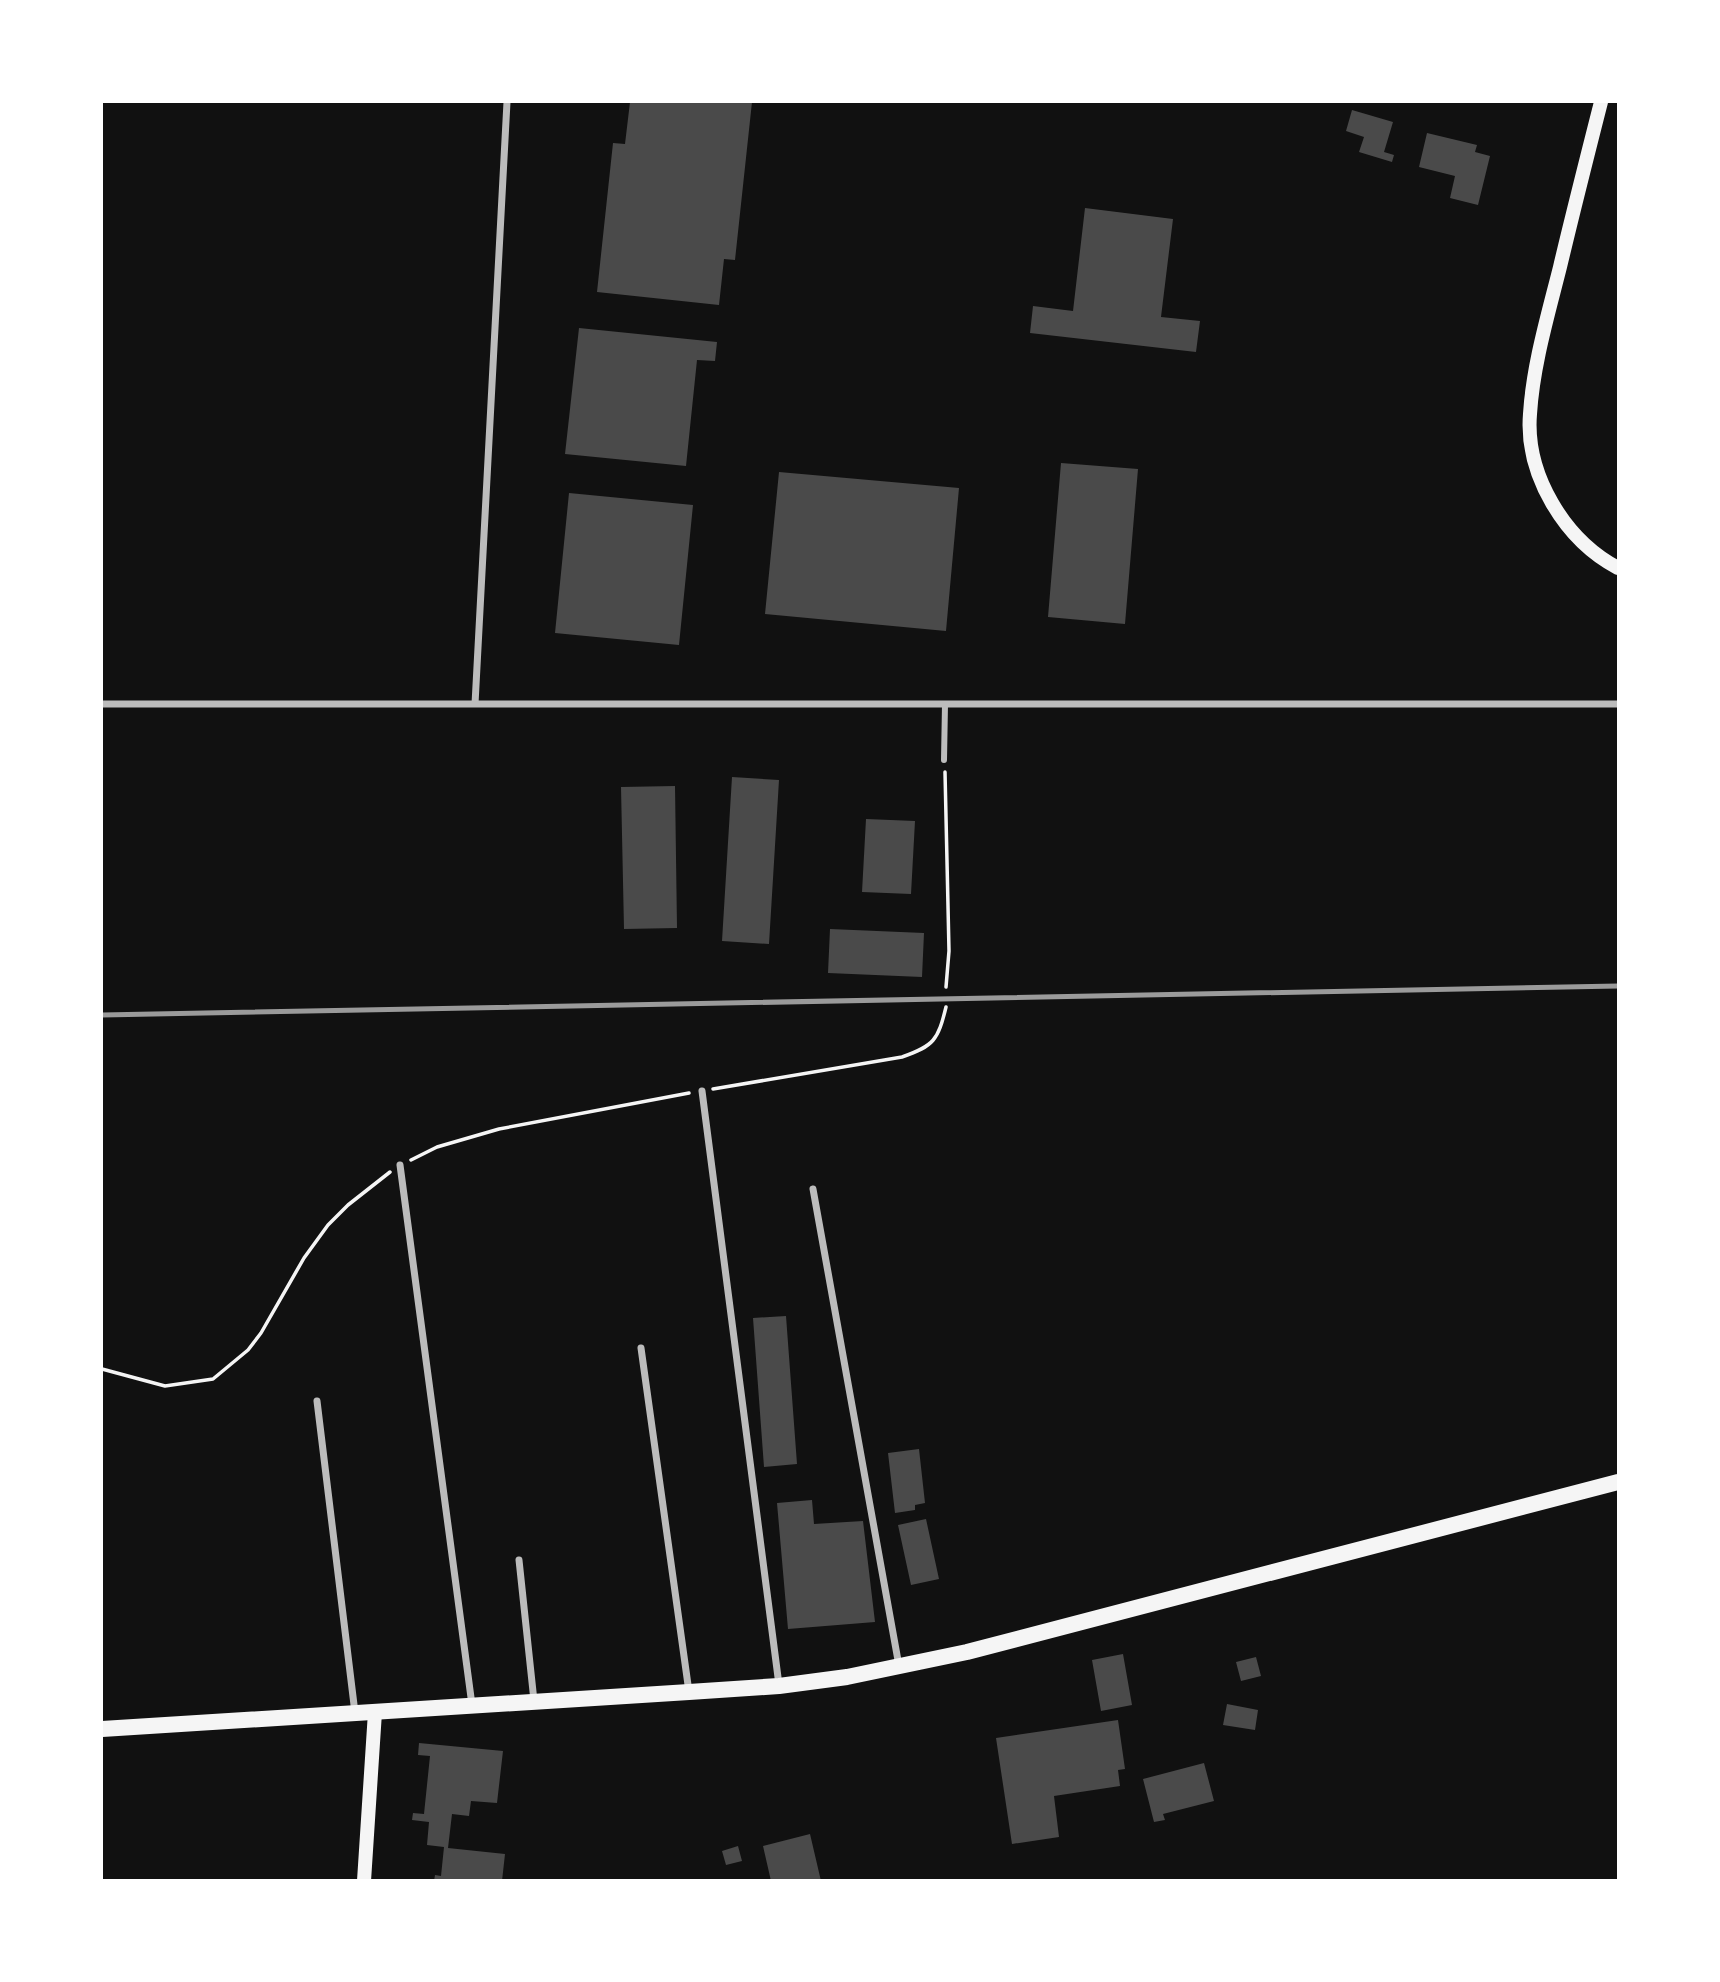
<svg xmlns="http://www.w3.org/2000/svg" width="1720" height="1982" font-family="Manrope,sans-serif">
<rect width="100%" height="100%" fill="#111"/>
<!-- building -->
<path fill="#4a4a4a" d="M630 102H752L735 260 724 259 719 305 597 292 613 143 625 144Z
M1352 110 1393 122 1384 152 1394 155 1392 162 1359 152 1364 137 1346 131Z
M1427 133 1477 145 1475 152 1490 156 1478 205 1450 198 1455 176 1419 167Z
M1085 208 1173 219 1161 317 1200 321 1196 352 1030 333 1033 306 1073 311Z
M579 328 717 342 715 361 697 360 686 466 565 454Z
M1061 463 1138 469 1125 624 1048 617Z
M779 472 959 488 946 631 765 614Z
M569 493 693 505 679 645 555 633Z
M732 777 779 780 769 944 722 941Z
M675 786 677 928 624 929 621 787Z
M866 819 915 821 911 894 862 892Z
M830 929 924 933 922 977 828 973Z
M786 1316 797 1464 764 1467 753 1318Z
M919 1449 925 1503 915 1505V1510L895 1513 888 1453Z
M812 1500 814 1524 863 1521 875 1622 788 1629 777 1503Z
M926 1519 939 1579 911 1585 898 1525Z
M1123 1654 1132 1705 1101 1711 1092 1660Z
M1256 1657 1261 1676 1241 1681 1236 1662Z
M1227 1704 1258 1710 1255 1730 1223 1725Z
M1118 1720 1125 1769 1118 1770 1120 1786 1054 1796 1059 1837 1012 1844 996 1738Z
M419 1743 503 1751 497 1803 471 1801 469 1816 452 1814 448 1848 505 1854 502 1881H434L435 1875 441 1876 444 1847 427 1845 429 1822 412 1820 413 1813 424 1814 430 1756 418 1755Z
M1204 1763 1214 1801 1163 1814 1165 1820 1154 1822 1143 1779Z
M810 1834 821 1881H771L763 1846Z
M738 1846 742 1861 726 1865 722 1851Z"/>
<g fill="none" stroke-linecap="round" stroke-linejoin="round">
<!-- path -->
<path stroke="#f5f5f5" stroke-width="3.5" d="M945 772 949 951 946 987
M713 1089 902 1057C934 1046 938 1040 946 1007
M411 1160 437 1147 499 1129 689 1093
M102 1369 165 1386 213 1379 248 1350 261 1333 304 1258 328 1225 348 1205 390 1172"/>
<!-- pedestrian -->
<path stroke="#bcbcbc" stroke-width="6" d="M944 760 945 704"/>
<!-- minor -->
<path stroke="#bcbcbc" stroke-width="7" d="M102 704H1618
M475 704 507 102
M702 1091 779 1685
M400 1165 472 1705
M813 1189 899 1666
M641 1348 689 1692
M317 1401 355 1713
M519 1560 534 1701"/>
<!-- secondary -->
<path stroke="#f5f5f5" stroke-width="14" d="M1601 102C1587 157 1573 212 1560 267 1548 315 1533 365 1530 414 1525 475 1565 540 1618 568
M364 1881 375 1712"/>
<!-- primary -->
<path stroke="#f5f5f5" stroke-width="16" d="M102 1729 689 1692 779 1686 847 1677 967 1652 1618 1482"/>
<!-- rail -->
<path stroke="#9a9a9a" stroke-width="5" d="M102 1015 1618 986"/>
</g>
<!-- border -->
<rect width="1720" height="1982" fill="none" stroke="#ffffff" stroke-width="206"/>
</svg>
